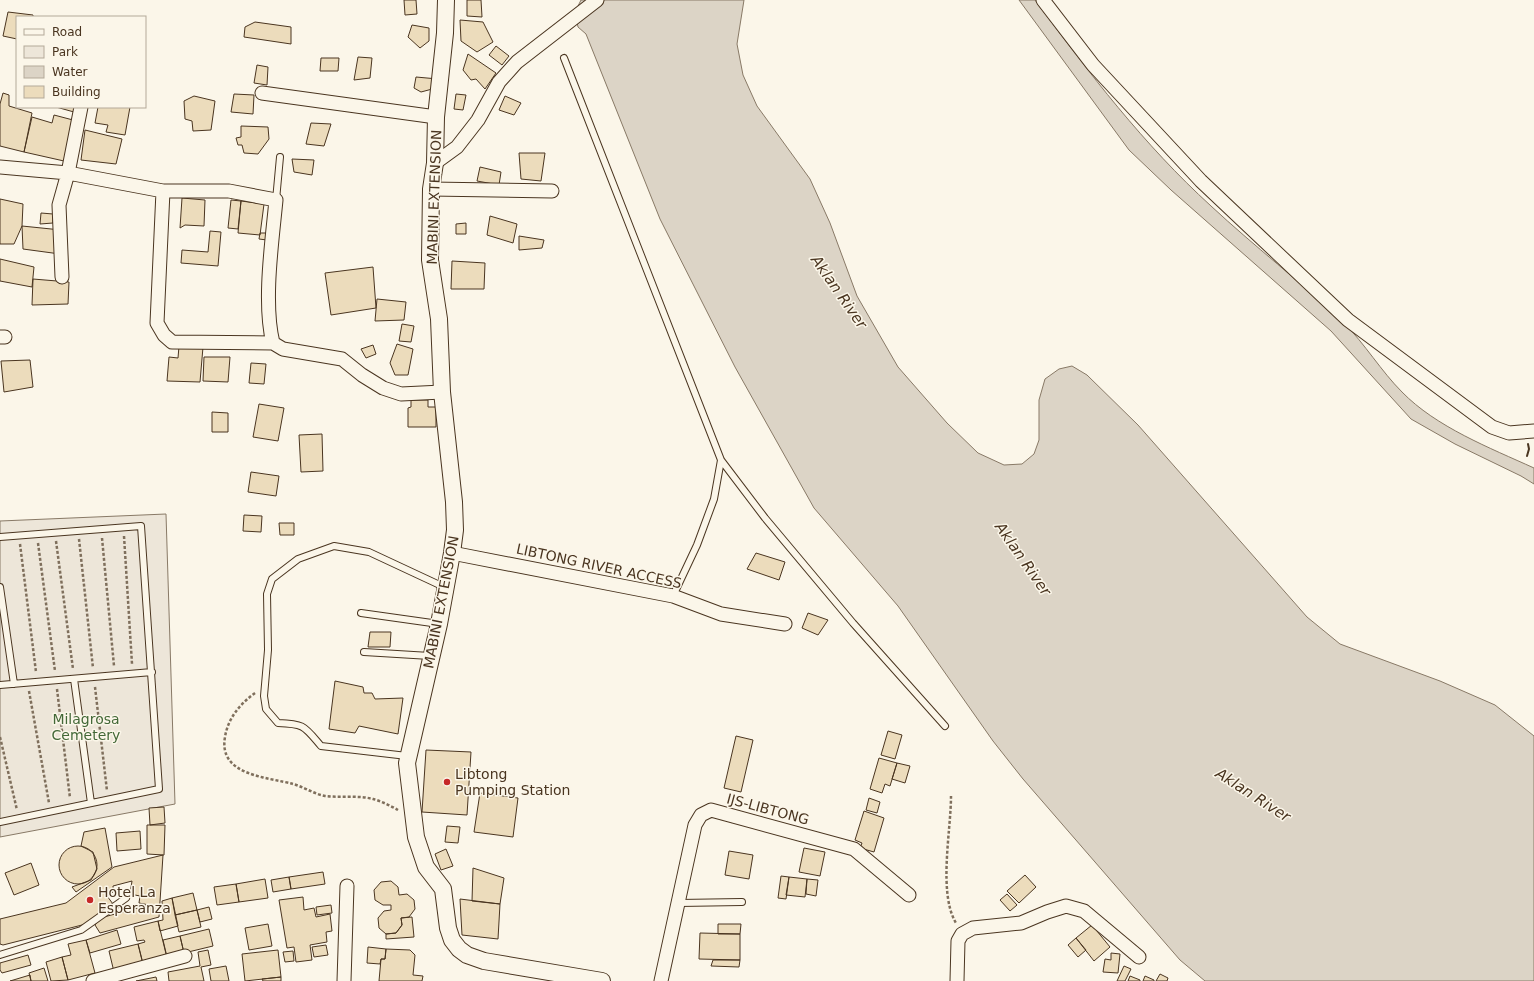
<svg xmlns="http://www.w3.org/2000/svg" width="1534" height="981" font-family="'DejaVu Sans',sans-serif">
<rect width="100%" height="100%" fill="#fbf6e9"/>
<!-- green -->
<path fill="#ede6d9" stroke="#887966" d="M166 514 175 804 0 837V521Z"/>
<!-- water -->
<path fill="#dcd4c6" stroke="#887966" d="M581 0H744L737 44 743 75 757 106 810 179 830 223 857 296 898 367 947 423 978 453 1004 465 1022 464 1034 454 1039 440V400L1045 379 1059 369 1072 366 1087 375 1138 425 1307 617 1340 644 1440 681 1495 705 1534 736V981H1205L1180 960 1023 779 993 741 898 606 814 508 735 367 660 219 586 34 578 27 575 12Z
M1019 0H1035C1089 73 1144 145 1211 206 1254 246 1301 282 1344 323 1365 344 1381 371 1402 392 1436 427 1490 448 1534 468V484L1521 476 1455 444 1411 419 1331 331 1171 190 1129 150Z"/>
<!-- building -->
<path fill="#ecdcbc" stroke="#4a3520" d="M404 0H416L417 14 405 15Z
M467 0H481L482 17 467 16Z
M8 12 33 15V17H17V39L3 36Z
M460 20 483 22 493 42 477 52 461 41Z
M255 22 291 27V44L244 37 245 27Z
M412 25 429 28V41L420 48 408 37Z
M496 46 509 56 502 65 489 55Z
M468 54 496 73 485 89 476 79 471 80 463 70Z
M358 57 372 58 370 78 354 80Z
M321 58H339L338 71H320Z
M257 65 268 67 267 85 254 83Z
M416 77 438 79 436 88 421 92 414 88Z
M3 93 9 95V106L32 113 24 152 0 146V104Z
M234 94 254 95 253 114 231 112Z
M456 94 466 95 463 110 454 109Z
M194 96 215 101 211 130 193 131 192 121 185 119 184 101Z
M505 96 521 103 514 115 499 110Z
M56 107H75L74 112Z
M98 107H130L125 135 106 132 108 125 95 123Z
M54 115 73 120 64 161 24 152 32 117 52 123Z
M311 123 331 124 324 146 306 144Z
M241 126 268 127 269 139 258 154 244 153 242 145H238L236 138 241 137Z
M85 130 122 139 116 164 81 160Z
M519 153H545L541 181 521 179Z
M292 159 314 160 312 175 294 172Z
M480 167 501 172 499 185 477 181Z
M182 198 205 200 204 226 185 225 180 228Z
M0 199 23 204 22 226 14 244H0Z
M231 200 241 201 238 229 228 228Z
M241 201 264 204 260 235 238 233Z
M41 213 53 214V223L40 224Z
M490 216 517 224 513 243 487 235Z
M466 223V234H456V224Z
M22 226 61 230 60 254 23 249Z
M210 231 221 232 218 266 181 263 182 250 208 252Z
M260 233H268L267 240 259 239Z
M519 236 544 240 542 248 519 250Z
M0 259 34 267 32 287 0 281Z
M452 261 485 263 484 289H451Z
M373 267 376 308 331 315 325 273Z
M33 279 69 282 68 304 32 305Z
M377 299 406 302 404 320 375 321Z
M402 324 414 326 411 342 399 341Z
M397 344 413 349 408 375H395L390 363Z
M373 345 376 354 366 358 361 349Z
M179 346 203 347 200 382 167 381 169 357 178 358Z
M204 357H230L228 382 203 381Z
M30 360 33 387 4 392 1 361Z
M251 363 266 364 264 384 249 383Z
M411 400H428V407H436V427H408V408L411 407Z
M259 404 284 408 278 441 253 437Z
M212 412 228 413V432H212Z
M322 434 323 471 301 472 299 435Z
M251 472 279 476 276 496 248 492Z
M244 515 262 516 261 532 243 531Z
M279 523H294V535H280Z
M756 553 785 562 779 580 747 569Z
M808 613 828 620 818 635 802 628Z
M370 632H391L390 647H368Z
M335 681 363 687 364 693H372L375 699 403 698 398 734 359 726 355 733 329 729Z
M888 731 902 735 895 759 881 755Z
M736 736 753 740 741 792 724 788Z
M426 750 471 752 467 815 422 812Z
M879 758 897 763 890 786 885 784 882 793 870 789Z
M897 763 910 766 905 783 892 779Z
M480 793 518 798 513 837 474 832Z
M869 798 880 802 877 813 866 810Z
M164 807 165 823 150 825 149 808Z
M864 811 884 818 874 852 860 848 862 843 855 840Z
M147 825H165L164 855 147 854Z
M447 826 460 827 458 843 445 842Z
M105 828 112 867 76 892 72 887 91 880 97 869 93 852 81 846 84 832Z
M140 831 141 849 117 851 116 833Z
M59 865a19 19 0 1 1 38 0a19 19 0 1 1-38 0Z
M804 848 825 852 820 876 799 872Z
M446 849 453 866 441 870 435 854Z
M729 851 753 855 749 879 725 875Z
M163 855 159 917 100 933 95 925 100 918 149 905 139 903 140 896 130 894 132 881 113 886V892L107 896 113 904 86 924 3 945 0 944V919L66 903 114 867Z
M31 863 39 885 14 895 5 873Z
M473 868 504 878 500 904 472 901Z
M323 872 325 884 291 889 289 877Z
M1025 875 1036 887 1019 903 1007 891Z
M781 876 789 877 786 899 778 898Z
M289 877 291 889 273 892 271 880Z
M789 877 807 879 805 897 786 895Z
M265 879 268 898 239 902 236 884Z
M807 879 818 880 816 896 806 894Z
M391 881 398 887 399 895 407 894 414 900 415 909 409 917 401 918 402 925 396 933 386 934 379 928 378 918 384 911 391 910V905H383L375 900 374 890 381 882Z
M236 884 239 902 217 905 214 887Z
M193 893 197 910 175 915 172 898Z
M1007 894 1017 905 1010 911 1000 900Z
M303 897 304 910 314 908 316 917 330 914 332 931 326 932 327 942 310 945 312 960 296 962 294 947 287 948 279 900Z
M172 898 178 926 160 931 158 921 163 920 162 901Z
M460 899 500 904 498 939 462 935Z
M331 905 332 913 317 915 316 907Z
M209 907 212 919 200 922 197 910Z
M197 910 201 927 179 932 175 915Z
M412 917 414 937 386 939V934L396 933 402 925 401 918Z
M158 921 167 958 143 964 138 944 145 942 144 940 137 941 134 927Z
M268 924 272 946 249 950 245 928Z
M718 924H741L740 934H718Z
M1092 925 1110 947 1094 961 1076 938Z
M209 929 213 946 184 953 180 936Z
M117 930 121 944 90 953 86 940Z
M700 933 740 934V960L699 959Z
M180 936 184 953 167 957 163 940Z
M1076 938 1086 950 1078 957 1068 945Z
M86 940 95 973 68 980 62 957 71 955 68 944Z
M138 944 143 964 114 972 109 951Z
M326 945 328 955 314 957 312 947Z
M368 947 386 949 385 959H381L380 964 367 963Z
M386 949 410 950 415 955 413 975 423 976 422 981H379L381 959H385Z
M208 950 211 965 201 967 204 981H169L168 972 200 966 198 952Z
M278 950 281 977 245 981 242 954Z
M293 951 294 961 285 962 283 952Z
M1111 953 1120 954 1118 973 1103 972 1105 959 1111 960Z
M28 955 31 965 2 973 0 970V963Z
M62 957 68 980 51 981 46 962Z
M713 960H740L739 967 711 966Z
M226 966 229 981H211L209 969Z
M1124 966 1131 969 1125 981H1117Z
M44 968 48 981H31L29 973Z
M1160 974 1168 978 1167 981H1156Z
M30 975 31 981H10Z
M1130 976 1140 980V981H1128Z
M1145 976 1154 980V981H1143Z
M156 977 157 981H136Z
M281 977V981H263L262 979Z"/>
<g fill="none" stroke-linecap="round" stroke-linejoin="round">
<!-- service casing -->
<g stroke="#4a3520" stroke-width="8">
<path id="service" d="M564 58 721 460 765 518 853 623 945 726
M276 200 280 157
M0 537 141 526 159 789 0 822
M0 587 14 684
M673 596 697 545 714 499 721 460
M361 613 439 624
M364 652 430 656
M74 679 91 803
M0 685 152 672
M407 756 321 746C304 726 305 724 278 723L266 709 264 696 268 650 267 594 272 579 298 559 334 546 369 552 444 587
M679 903 742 902
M0 955 81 930 126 898"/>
</g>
<!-- minor casing -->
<g stroke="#4a3520" stroke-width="15">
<path id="minor" d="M1043 0 1093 65 1201 181 1348 320 1492 427 1509 433 1534 431
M262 93 436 117
M435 163 457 147 478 120 499 82 517 62 597 0
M0 167 68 173 163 191H229L276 200C272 242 263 303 273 343L283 349 342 359 362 375 383 388 401 394 442 392
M431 189 552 191
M163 191 157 323 164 335 172 342 273 343
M62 277 59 205 68 173 81 107
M0 337H5
M452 553 673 596 721 614 785 624
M93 981 185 956
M344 981 347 886
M661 981 695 825 701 815 711 810 854 849 909 895
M957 981 958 941 962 934 973 928 1021 923 1047 912 1066 906 1084 911 1139 957"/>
</g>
<!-- tertiary casing -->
<g stroke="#4a3520" stroke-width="18">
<path id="tertiary" d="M446 0 445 33 436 117 435 163 431 189 430 260 439 319 442 392 454 502 455 530 452 553 439 624 407 763 416 837 426 867 443 889 448 928 452 940 459 949 467 955 484 961 602 981"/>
</g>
<!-- path -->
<path stroke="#7f6f5c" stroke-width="2.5" stroke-dasharray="3 2" stroke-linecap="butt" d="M124 536 132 664
M102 538 114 666
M79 539 93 668
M56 541 73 669
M38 543 55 671
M20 544 36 672
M95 687 107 791
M57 689 70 798
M29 691 49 803
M255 693C240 704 228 718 225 737 218 776 268 777 293 784 304 787 314 794 325 796 341 798 358 795 373 799 381 801 391 806 398 810
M0 737 17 810
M951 796C951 831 938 893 956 923"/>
<!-- service -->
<use href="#service" stroke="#fbf6e9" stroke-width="6"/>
<!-- minor -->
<use href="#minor" stroke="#fbf6e9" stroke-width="13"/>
<!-- tertiary -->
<use href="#tertiary" stroke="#fbf6e9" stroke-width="16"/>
<!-- wall -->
<path stroke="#4a3520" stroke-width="2" d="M1527 456 1529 449 1528 444"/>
</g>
<!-- markers -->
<g fill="#c62828" stroke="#fbf6e9" stroke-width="1.5">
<circle cx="447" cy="782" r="4"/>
<circle cx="90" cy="900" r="4"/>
</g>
<g text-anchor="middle" stroke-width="3" stroke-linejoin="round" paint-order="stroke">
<!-- street labels -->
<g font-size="14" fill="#4a3520" stroke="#fbf6e9">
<text transform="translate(434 197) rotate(-88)" y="5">MABINI EXTENSION</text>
<text transform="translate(599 566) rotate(12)" y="5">LIBTONG RIVER ACCESS</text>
<text transform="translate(441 602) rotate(-79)" y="5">MABINI EXTENSION</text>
<text transform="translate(768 809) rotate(15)" y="5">IJS-LIBTONG</text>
</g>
<!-- park labels -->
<g font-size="14" fill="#436837" stroke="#fbf6e9">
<text x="86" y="724">Milagrosa<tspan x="86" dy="16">Cemetery</tspan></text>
</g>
<!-- poi labels -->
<g font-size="14" fill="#4a3520" stroke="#fbf6e9" text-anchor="start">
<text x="455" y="779">Libtong<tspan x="455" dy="16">Pumping Station</tspan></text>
<text x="98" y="897">Hotel La<tspan x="98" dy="16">Esperanza</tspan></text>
</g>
<!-- water labels -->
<g font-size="15" font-style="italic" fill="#4a3520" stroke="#fbf6e9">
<text transform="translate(839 292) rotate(55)" y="5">Aklan River</text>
<text transform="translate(1023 559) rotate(55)" y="5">Aklan River</text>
<text transform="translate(1253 795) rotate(33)" y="5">Aklan River</text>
</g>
</g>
<!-- legend -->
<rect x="16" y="16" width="130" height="92" fill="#fbf6e9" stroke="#b4a999"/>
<rect x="24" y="29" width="20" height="6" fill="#fbf6e9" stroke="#b4a999"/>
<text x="52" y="36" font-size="12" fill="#4a3520">Road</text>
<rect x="24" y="46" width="20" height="12" fill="#ede6d9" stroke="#b4a999"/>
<text x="52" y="56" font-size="12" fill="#4a3520">Park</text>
<rect x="24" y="66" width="20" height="12" fill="#dcd4c6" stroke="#b4a999"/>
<text x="52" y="76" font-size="12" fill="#4a3520">Water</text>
<rect x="24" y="86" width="20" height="12" fill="#ecdcbc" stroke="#b4a999"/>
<text x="52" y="96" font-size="12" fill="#4a3520">Building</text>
</svg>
